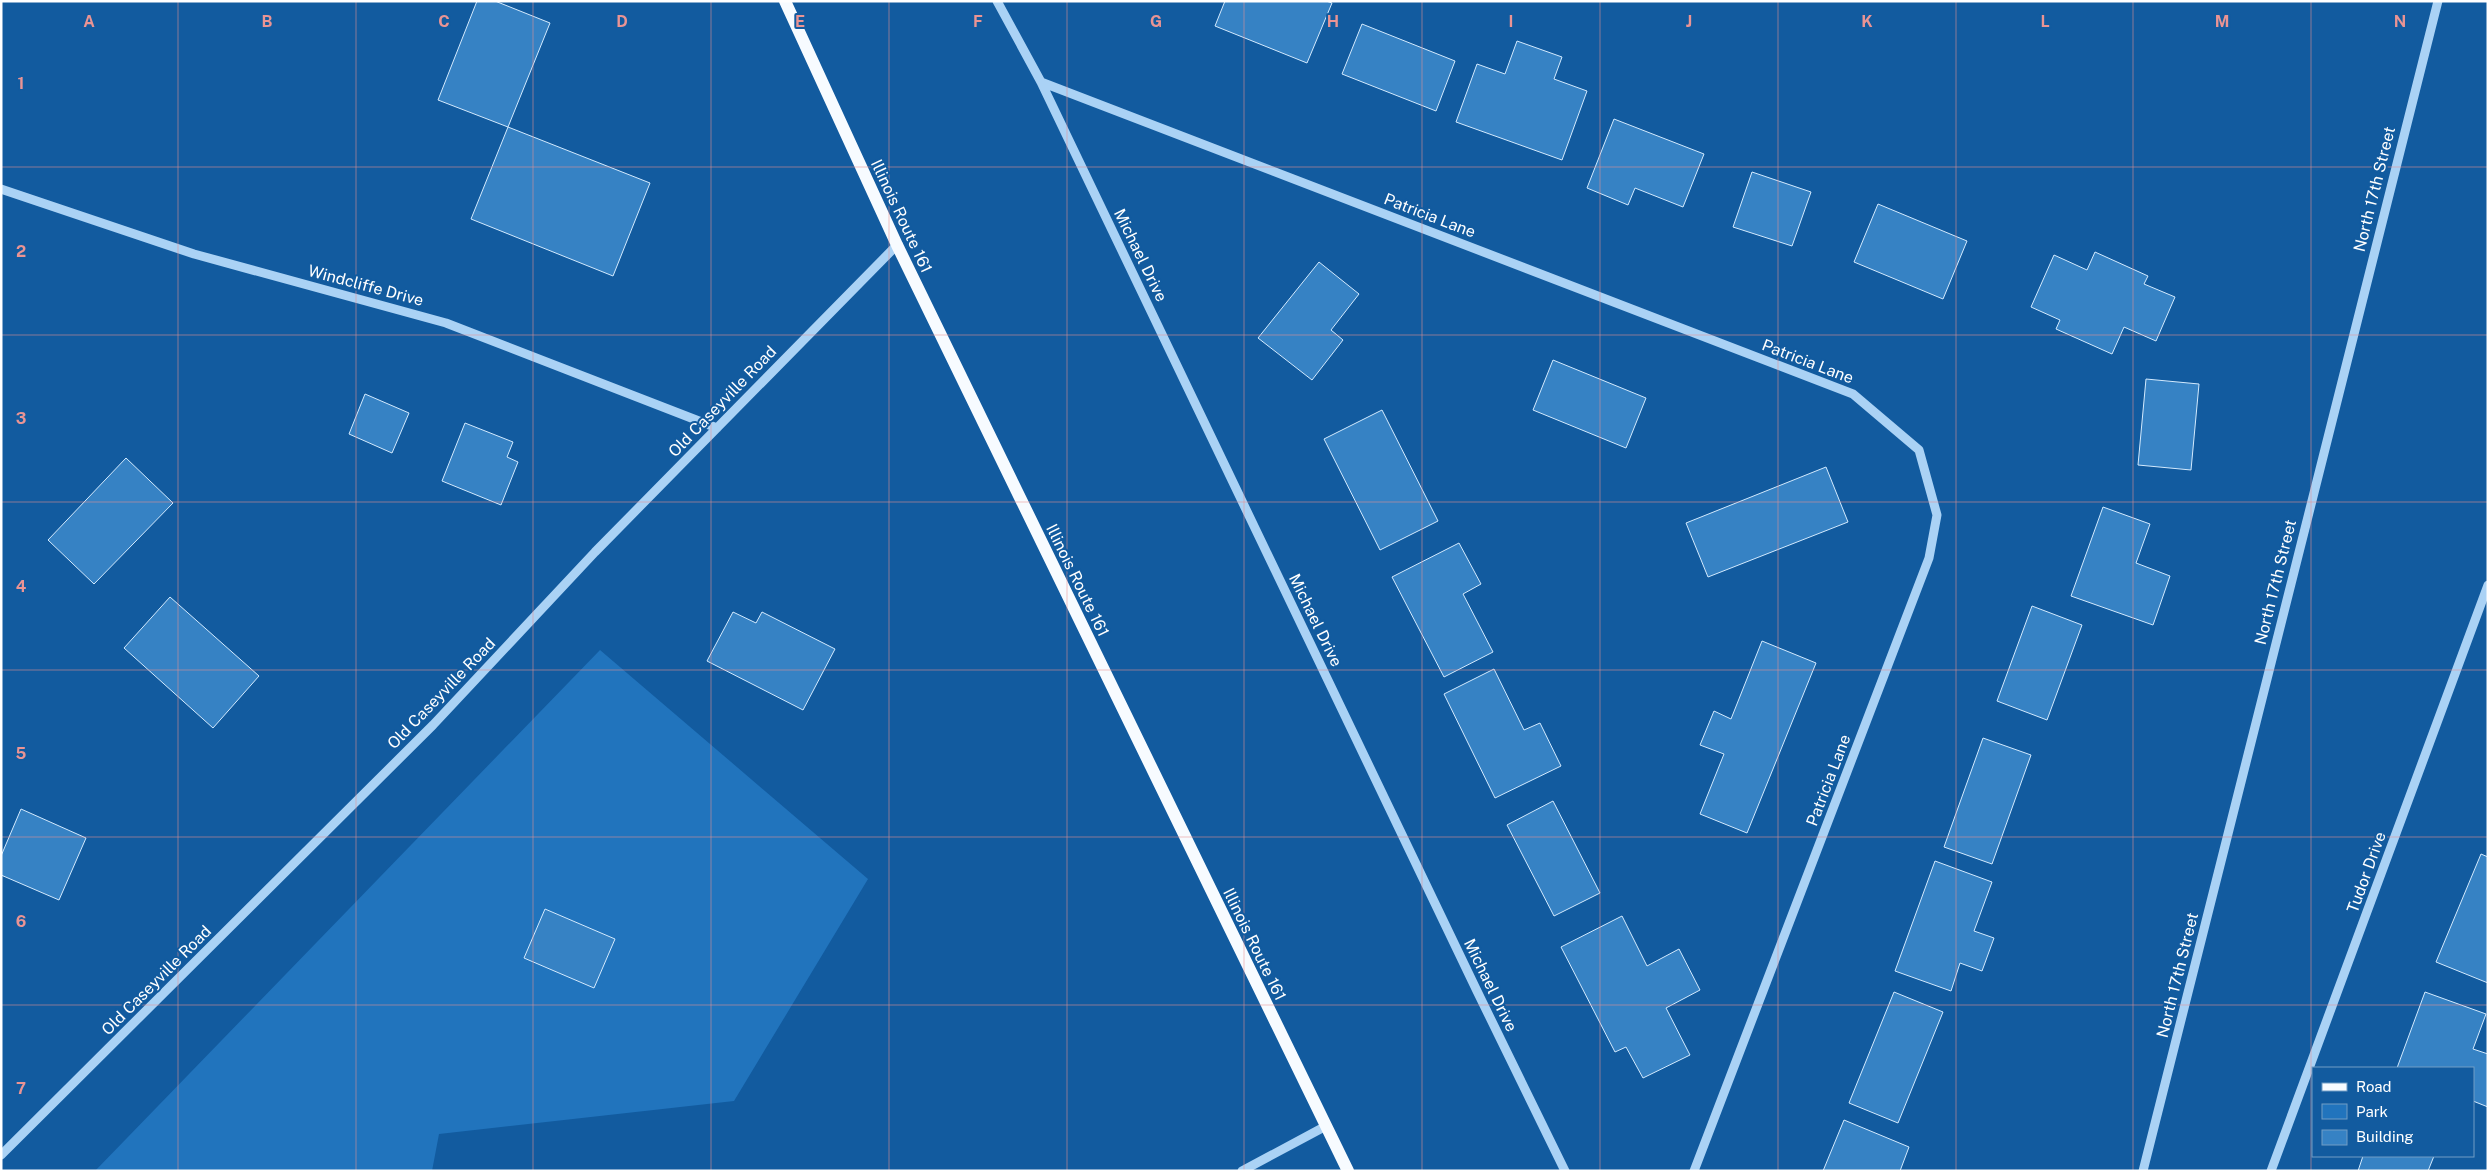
<svg xmlns="http://www.w3.org/2000/svg" width="2489" height="1172" font-family="'Public Sans',sans-serif">
<rect width="100%" height="100%" fill="#125b9f"/>
<!-- green -->
<path fill="#2174bd" d="M600 650 868 879 734 1101 439 1134 432 1171H95Z"/>
<!-- building -->
<path fill="#3682c4" stroke="#d3eafe" d="M477 1H495L550 23 508 127 438 100Z
M1225 1H1326L1332 3 1307 63 1215 26Z
M1362 24 1455 61 1436 111 1342 74Z
M1517 41 1562 57 1554 79 1587 91 1562 160 1456 122 1477 64 1505 74Z
M1614 119 1704 154 1683 207 1635 188 1628 205 1587 188Z
M508 127 650 183 613 276 471 219Z
M1752 172 1811 192 1792 246 1733 227Z
M1878 204 1967 241 1943 299 1854 262Z
M2095 252 2148 276 2144 284 2175 297 2156 341 2124 327 2112 354 2056 329 2060 320 2031 307 2054 255 2087 270Z
M1319 262 1359 294 1331 330 1343 340 1312 380 1258 338Z
M1553 360 1646 398 1626 448 1533 410Z
M2146 379 2199 384 2191 470 2138 465Z
M365 394 409 413 392 453 349 434Z
M1382 410 1438 521 1380 550 1324 439Z
M465 423 513 442 507 457 518 462 501 505 442 481Z
M126 458 173 503 94 584 48 540Z
M1826 467 1848 522 1708 577 1686 523Z
M2103 507 2150 524 2136 563 2170 576 2153 625 2071 596Z
M1459 543 1481 584 1463 594 1493 652 1444 677 1392 577Z
M170 597 259 676 213 728 124 648Z
M2032 606 2082 625 2047 720 1997 701Z
M733 612 756 623 762 612 835 649 803 710 707 661Z
M1762 641 1816 663 1747 833 1700 814 1724 754 1700 745 1714 711 1731 719Z
M1494 669 1524 730 1540 723 1561 766 1495 798 1444 694Z
M1983 738 2031 755 1992 864 1944 847Z
M1553 801 1600 893 1554 916 1507 825Z
M21 809 86 838 59 900 1 875V856Z
M2481 854 2488 857V983L2436 962Z
M1935 861 1992 882 1974 931 1994 938 1982 971 1960 963 1951 991 1895 971Z
M545 909 615 939 594 988 524 958Z
M1622 916 1647 966 1679 949 1700 990 1666 1008 1690 1055 1643 1078 1626 1047 1615 1052 1561 947Z
M1894 992 1943 1012 1898 1123 1849 1103Z
M2425 992 2486 1014 2473 1049 2488 1054V1107L2473 1101V1068H2397Z
M1844 1120 1909 1147 1900 1171H1823Z
M2363 1156H2434L2428 1171H2358Z"/>
<g fill="none" stroke-linecap="round" stroke-linejoin="round">
<!-- minor -->
<path stroke="#aad2f5" stroke-width="9" d="M997 1 1041 82 1853 394 1919 450 1937 515 1929 558 1694 1171
M1041 82 1477 991 1565 1171
M1 189 194 254 446 323 717 428
M1 1155 433 725 595 552 897 245
M1242 1171 1326 1126
M2143 1171 2438 1
M2271 1171 2488 585"/>
<!-- major -->
<path stroke="#f7fbff" stroke-width="12" d="M785 1 897 245 1348 1171"/>
</g>
<!-- grid -->
<path fill="none" stroke="#ea9494" stroke-width="1" stroke-opacity="0.55" d="M178 1V1171M356 1V1171M533 1V1171M711 1V1171M889 1V1171M1067 1V1171M1244 1V1171M1422 1V1171M1600 1V1171M1778 1V1171M1956 1V1171M2133 1V1171M2311 1V1171M1 167H2488M1 335H2488M1 502H2488M1 670H2488M1 837H2488M1 1005H2488"/>
<g text-anchor="middle" stroke-width="4" stroke-linejoin="round" paint-order="stroke">
<!-- street labels -->
<g font-size="16" fill="#fff" stroke="#125b9f">
<text transform="translate(2374 189) rotate(-76)" y="6">North 17th Street</text>
<text transform="translate(1430 215) rotate(21)" y="6">Patricia Lane</text>
<text transform="translate(902 216) rotate(65)" y="6">Illinois Route 161</text>
<text transform="translate(1141 255) rotate(64)" y="6">Michael Drive</text>
<text transform="translate(366 285) rotate(15)" y="6">Windcliffe Drive</text>
<text transform="translate(1808 361) rotate(21)" y="6">Patricia Lane</text>
<text transform="translate(722 401) rotate(-46)" y="6">Old Caseyville Road</text>
<text transform="translate(1078 580) rotate(64)" y="6">Illinois Route 161</text>
<text transform="translate(2275 582) rotate(-76)" y="6">North 17th Street</text>
<text transform="translate(1316 620) rotate(64)" y="6">Michael Drive</text>
<text transform="translate(441 693) rotate(-46)" y="6">Old Caseyville Road</text>
<text transform="translate(1828 780) rotate(-69)" y="6">Patricia Lane</text>
<text transform="translate(2366 872) rotate(-70)" y="6">Tudor Drive</text>
<text transform="translate(1255 944) rotate(64)" y="6">Illinois Route 161</text>
<text transform="translate(2177 975) rotate(-76)" y="6">North 17th Street</text>
<text transform="translate(156 980) rotate(-45)" y="6">Old Caseyville Road</text>
<text transform="translate(1491 985) rotate(64)" y="6">Michael Drive</text>
</g>
</g>
<g font-size="16" text-anchor="middle" font-weight="bold" fill="#ea9494" stroke="#125b9f" stroke-width="4" stroke-linejoin="round" paint-order="stroke">
<text x="89" y="27">A</text>
<text x="267" y="27">B</text>
<text x="444" y="27">C</text>
<text x="622" y="27">D</text>
<text x="800" y="27">E</text>
<text x="978" y="27">F</text>
<text x="1156" y="27">G</text>
<text x="1333" y="27">H</text>
<text x="1511" y="27">I</text>
<text x="1689" y="27">J</text>
<text x="1867" y="27">K</text>
<text x="2045" y="27">L</text>
<text x="2222" y="27">M</text>
<text x="2400" y="27">N</text>
<text x="21" y="89">1</text>
<text x="21" y="257">2</text>
<text x="21" y="424">3</text>
<text x="21" y="592">4</text>
<text x="21" y="759">5</text>
<text x="21" y="927">6</text>
<text x="21" y="1094">7</text>
</g>
<!-- border -->
<rect width="2489" height="1172" fill="none" stroke="#ffffff" stroke-width="5"/>
<!-- legend -->
<rect x="2312" y="1067" width="162" height="90" fill="#125b9f" stroke="#719dc5"/>
<rect x="2322" y="1083" width="25" height="8" fill="#f7fbff" stroke="#719dc5"/>
<text x="2356" y="1092" font-size="15" fill="#ffffff">Road</text>
<rect x="2322" y="1104" width="25" height="15" fill="#2174bd" stroke="#719dc5"/>
<text x="2356" y="1117" font-size="15" fill="#ffffff">Park</text>
<rect x="2322" y="1130" width="25" height="15" fill="#3682c4" stroke="#719dc5"/>
<text x="2356" y="1142" font-size="15" fill="#ffffff">Building</text>
</svg>
